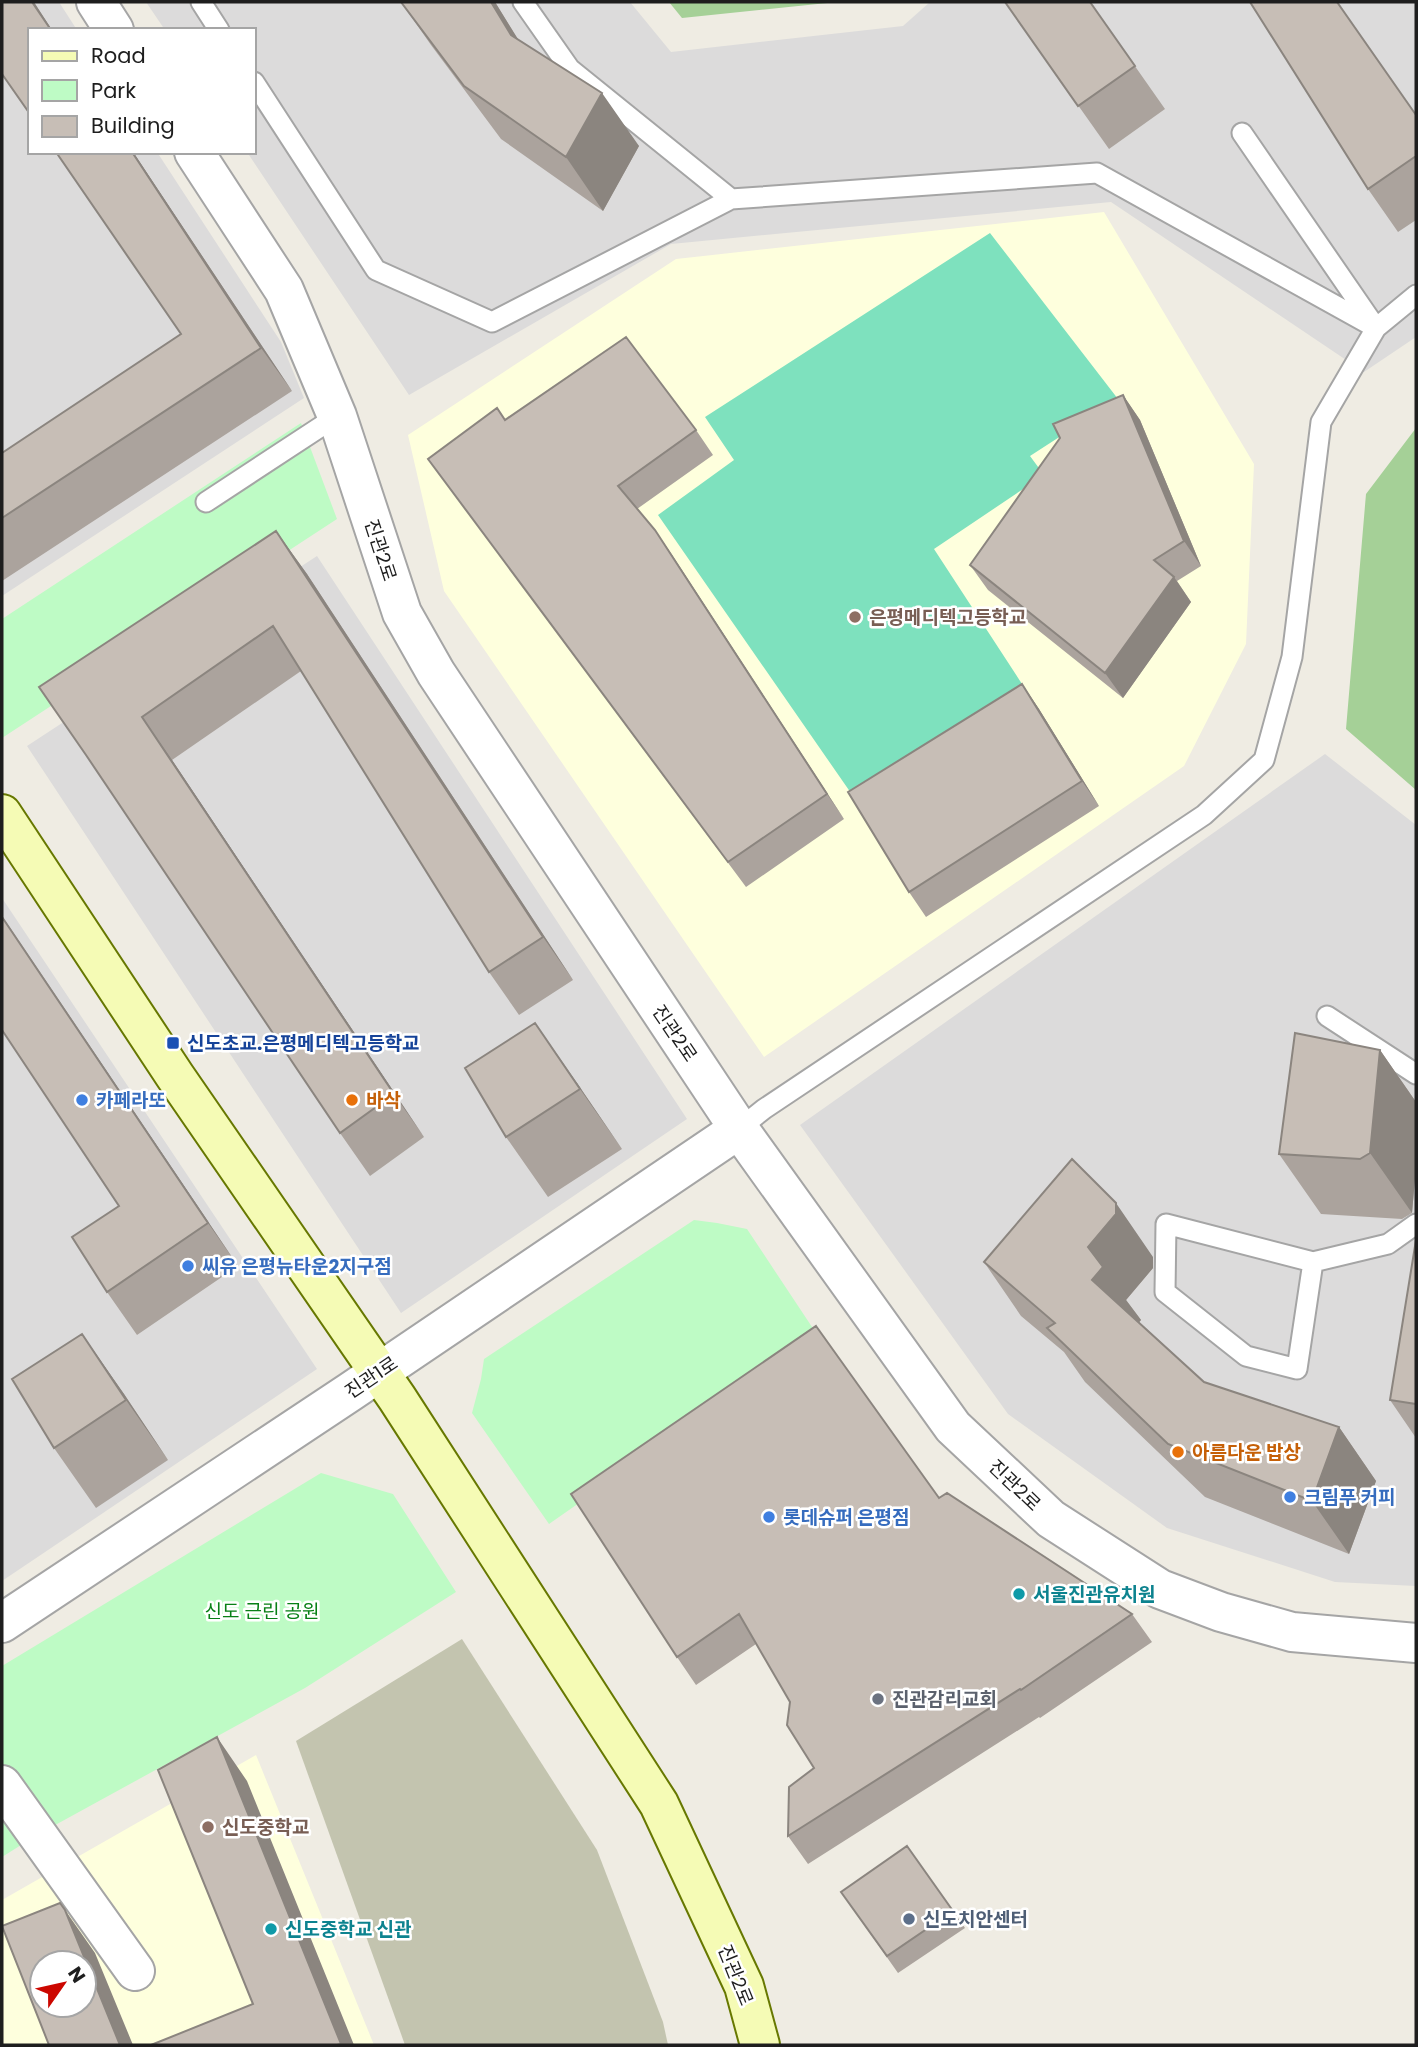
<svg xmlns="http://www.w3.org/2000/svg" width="1418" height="2047" font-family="Poppins,'Noto Sans KR',sans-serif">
<rect width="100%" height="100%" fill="#efece3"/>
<!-- residential -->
<path fill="#dcdbdb" d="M2 2H59L77 30H30V152H157L281 342 304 398 2 596Z
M146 2H630L671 52 903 26 930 2H1416V337L1364 372 1111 202 671 244 409 395 247 152H254V30H165Z
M317 556 687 1119 401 1313 27 746Z
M1325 754 1416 825V1586L1335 1582 1167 1528 1008 1414 800 1125Z
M2 898 317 1369 2 1581Z"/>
<!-- education -->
<path fill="#feffdd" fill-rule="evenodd" d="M1104 212 1254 464 1246 644 1184 766 764 1057 444 591 408 435 676 259Z
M256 1755 374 2045H2V1900ZM42 1963H84V2005H42Z"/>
<!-- construction -->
<path fill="#c3c4af" d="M462 1639 597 1850 663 2022 668 2045H405L296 1741Z"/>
<!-- forest -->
<path fill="#a5d097" d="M669 2H837L682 18Z
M1416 428V790L1346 729 1366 494Z"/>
<!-- park -->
<path fill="#befbc5" d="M301 423 337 519 2 738V619Z
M694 1220 717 1223 747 1229 818 1336 549 1524 472 1413 481 1379 484 1359Z
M321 1473 393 1494 456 1592 305 1688 37 1835 2 1857V1666Z"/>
<!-- pitch -->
<path fill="#7ee1be" d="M990 233 1118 399 1030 456 1044 475 934 549 1022 684 853 796 658 515 734 460 705 417Z"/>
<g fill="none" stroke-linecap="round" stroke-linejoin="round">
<!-- lane casing -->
<g stroke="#a5a5a5" stroke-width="23">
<path id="lane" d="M201 2 219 30
M523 2 570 69 731 199
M254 82 376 270 492 322 731 199 1097 173 1376 328
M1242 133 1374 325
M206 502 337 416
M1327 1016 1416 1074
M739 1129 764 1109 1204 815 1264 760 1292 657 1321 422 1376 328 1416 295
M1313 1262 1297 1369 1246 1356 1165 1292 1166 1224 1313 1262 1388 1244 1416 1224"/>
</g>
<!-- street casing -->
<g stroke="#a5a5a5" stroke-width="42">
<path id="street" d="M96 2 114 30
M194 152 284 290 337 416 402 613 436 673 739 1129 953 1427 1051 1519 1160 1589 1221 1612 1292 1632 1416 1643
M2 1623 350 1392 739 1129
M2 1785 135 1971"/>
</g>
<!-- secondary casing -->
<g stroke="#677801" stroke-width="42">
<path id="secondary" d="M2 814 175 1076 397 1398 659 1804 744 1986 760 2045"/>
</g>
<!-- lane -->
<use href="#lane" stroke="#fff" stroke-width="19"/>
<!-- street -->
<use href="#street" stroke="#fff" stroke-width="38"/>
<!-- secondary -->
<use href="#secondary" stroke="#f5fbb5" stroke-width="38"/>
</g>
<!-- wall -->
<path fill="#aba39d" d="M401 2H495L518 40 639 146 603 211 501 139 431 45Z
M1005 2H1090L1165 109 1109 149Z
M1345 13 1416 115V220L1398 232 1368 189Z
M133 152 292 391 2 581V453L181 334Z
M1123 395 1140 420 1201 566 1177 581 1191 602 1123 698 988 590 970 565Z
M505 420 696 430 713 455 637 509 655 530 672 555 844 819 746 887 428 459Z
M276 531 307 574 573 980 519 1015 489 972 301 671 172 760 424 1137 370 1176 340 1133 94 766Z
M1022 684 1039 709 1099 806 926 917 909 892Z
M2 916 238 1266 137 1335 107 1292 119 1206Z
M1380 1050 1416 1102V1167L1412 1213 1402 1219 1321 1214 1279 1154Z
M577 1083 622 1149 548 1197 506 1137Z
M1416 1240V1438L1390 1400Z
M1153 1257V1268L1126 1300 1141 1320 1139 1322 1204 1382 1339 1427 1376 1481 1349 1554 1205 1497 1085 1382 1064 1352 1021 1316 984 1262Z
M82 1334 124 1394 168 1460 96 1508 54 1448Z
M571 1494 939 1498 1132 1614 1152 1642 1040 1718 1039 1717 808 1864 788 1836 814 1768 790 1702 756 1644 696 1685 677 1657Z
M907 1846 965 1928 898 1973 841 1892Z"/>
<!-- shaded-wall -->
<path fill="#8b857f" d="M32 2H34L52 30H51Z
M491 2H495L549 89 511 35Z
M602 93 639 146 603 211 566 157Z
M132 152H133L292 391 261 348Z
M1123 395 1140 420 1201 566 1184 541Z
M655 530 672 555 844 819 827 794Z
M276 531 307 574 573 980 543 937Z
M1174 577 1191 602 1123 698 1105 673Z
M1022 684 1039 709 1099 806 1082 781Z
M142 717 172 760 424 1137 394 1094Z
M2 916 238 1266 208 1223Z
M535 1023 577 1083 622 1149 580 1089Z
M1380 1050 1416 1102V1167L1412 1213 1370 1153Z
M1116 1203 1153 1257V1268L1126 1300 1141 1320 1130 1333 1092 1280 1088 1247Z
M82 1334 124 1394 168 1460 126 1400Z
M1339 1427 1376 1481 1349 1554 1312 1501Z
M217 1737 247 1781 354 2045H342L341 2044Z
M65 1910 95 1953 133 2045H120Z"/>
<!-- building -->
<path fill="#c7beb6" stroke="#8b857f" stroke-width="2" fill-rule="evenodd" d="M2 2H32L51 30H30V114L2 74Z
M401 2H491L511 35 602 93 566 157 464 86Z
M1005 2H1090L1135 66 1078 106Z
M1250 2H1337L1416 115V156L1368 189Z
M56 152H132L261 348 2 518V453L181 334Z
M626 337 696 430 618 486 655 530 827 794 728 862 428 459 497 408 505 420Z
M1123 395 1184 541 1154 560 1174 577 1105 673 970 565 1060 438 1053 424Z
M276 531 543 937 489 972 273 626 142 717 394 1094 340 1133 86 755 39 687Z
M1022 684 1082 781 909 892 848 792Z
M2 917 208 1223 107 1292 72 1237 119 1206 2 1030Z
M535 1023 580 1089 506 1137 465 1068Z
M1295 1033 1380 1050 1370 1153 1360 1159 1279 1154Z
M1072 1159 1116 1203V1214L1088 1247 1103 1267 1092 1280 1204 1382 1339 1427 1312 1501 1168 1444 1047 1328 1055 1323 984 1262Z
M1416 1240V1404L1390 1400Z
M816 1326 939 1498 947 1493 1132 1614 1021 1690 1020 1689 788 1836 789 1787 814 1768 787 1725 790 1702 739 1614 677 1657 571 1494Z
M82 1334 126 1400 54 1448 12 1379Z
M217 1737 341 2044 337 2045H151L253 2004 158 1770Z
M907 1846 953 1911 887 1956 841 1892Z
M60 1903 65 1910 120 2045H49L2 1926ZM42 1963H84V2005H42Z"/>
<!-- markers -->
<g fill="#8d6e63" stroke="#fff" stroke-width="2.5">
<circle cx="855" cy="617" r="7"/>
<circle cx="208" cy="1827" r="7"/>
</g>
<rect fill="#1a4fb4" stroke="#fff" stroke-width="2.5" x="166" y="1036" width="14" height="14" rx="3.5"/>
<g fill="#3f7fe0" stroke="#fff" stroke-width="2.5">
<circle cx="82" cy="1100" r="7"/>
<circle cx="188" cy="1266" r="7"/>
<circle cx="1290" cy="1497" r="7"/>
<circle cx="769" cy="1517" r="7"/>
</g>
<g fill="#e8710a" stroke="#fff" stroke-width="2.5">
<circle cx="352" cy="1100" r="7"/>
<circle cx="1178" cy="1452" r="7"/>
</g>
<g fill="#0f9aa8" stroke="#fff" stroke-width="2.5">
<circle cx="1019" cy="1594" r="7"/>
<circle cx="271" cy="1929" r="7"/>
</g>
<circle fill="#6b7280" stroke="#fff" stroke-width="2.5" cx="878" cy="1699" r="7"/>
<circle fill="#5c6f8a" stroke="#fff" stroke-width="2.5" cx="909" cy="1919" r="7"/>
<g text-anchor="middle" stroke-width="5" stroke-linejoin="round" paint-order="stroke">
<!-- street labels -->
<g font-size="19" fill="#1e1e1e" stroke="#fff">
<text transform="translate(381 550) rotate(72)" y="7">진관2로</text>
<text transform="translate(675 1033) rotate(56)" y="7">진관2로</text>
<text transform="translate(371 1377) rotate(-34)" y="7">진관1로</text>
<text transform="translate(1015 1485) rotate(44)" y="7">진관2로</text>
<text transform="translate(736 1975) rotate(68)" y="7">진관2로</text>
</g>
<!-- education labels -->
<g font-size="19" font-weight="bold" fill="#785e54" stroke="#fff" text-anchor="start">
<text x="869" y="624">은평메디텍고등학교</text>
<text x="222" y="1834">신도중학교</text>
</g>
<!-- transit labels -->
<g font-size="19" font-weight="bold" fill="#164399" stroke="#fff" text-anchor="start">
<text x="187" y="1050">신도초교.은평메디텍고등학교</text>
</g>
<!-- shop labels -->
<g font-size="19" font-weight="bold" fill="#366cbe" stroke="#fff" text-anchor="start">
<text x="96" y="1107">카페라또</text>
<text x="202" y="1273">씨유 은평뉴타운2지구점</text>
<text x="1304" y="1504">크림푸 커피</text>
<text x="783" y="1524">롯데슈퍼 은평점</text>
</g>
<!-- food labels -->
<g font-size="19" font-weight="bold" fill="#c56008" stroke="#fff" text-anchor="start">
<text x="366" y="1107">바삭</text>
<text x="1192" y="1459">아름다운 밥상</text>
</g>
<!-- culture labels -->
<g font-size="19" font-weight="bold" fill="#0d838f" stroke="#fff" text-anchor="start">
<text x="1033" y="1601">서울진관유치원</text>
<text x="285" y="1936">신도중학교 신관</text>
</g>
<!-- park labels -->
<g font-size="19" fill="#088016" stroke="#fff">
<text x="262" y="1618">신도 근린 공원</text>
</g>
<!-- worship labels -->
<g font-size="19" font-weight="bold" fill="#5b616d" stroke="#fff" text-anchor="start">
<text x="892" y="1706">진관감리교회</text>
</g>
<!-- service labels -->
<g font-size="19" font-weight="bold" fill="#4e5e75" stroke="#fff" text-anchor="start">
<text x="923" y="1926">신도치안센터</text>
</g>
</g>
<!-- border -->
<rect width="1418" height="2047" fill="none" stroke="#1e1e1e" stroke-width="7"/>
<!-- legend -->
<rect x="28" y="28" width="228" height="126" fill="#ffffff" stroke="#a5a5a5" stroke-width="2"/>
<rect x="42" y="51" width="35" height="10" fill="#f5fbb5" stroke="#a5a5a5" stroke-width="2"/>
<text x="91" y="63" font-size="21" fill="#1e1e1e">Road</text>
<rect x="42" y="80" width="35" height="21" fill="#befbc5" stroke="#a5a5a5" stroke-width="2"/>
<text x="91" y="98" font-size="21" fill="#1e1e1e">Park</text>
<rect x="42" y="116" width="35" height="21" fill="#c7beb6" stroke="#a5a5a5" stroke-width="2"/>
<text x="91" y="133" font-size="21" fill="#1e1e1e">Building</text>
<!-- north arrow -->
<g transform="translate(63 1984) rotate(56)"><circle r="33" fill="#ffffff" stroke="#a5a5a5" stroke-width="2"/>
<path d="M0-5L12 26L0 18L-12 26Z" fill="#cc0700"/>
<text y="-10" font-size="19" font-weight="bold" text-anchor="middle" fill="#1e1e1e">N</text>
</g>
</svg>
